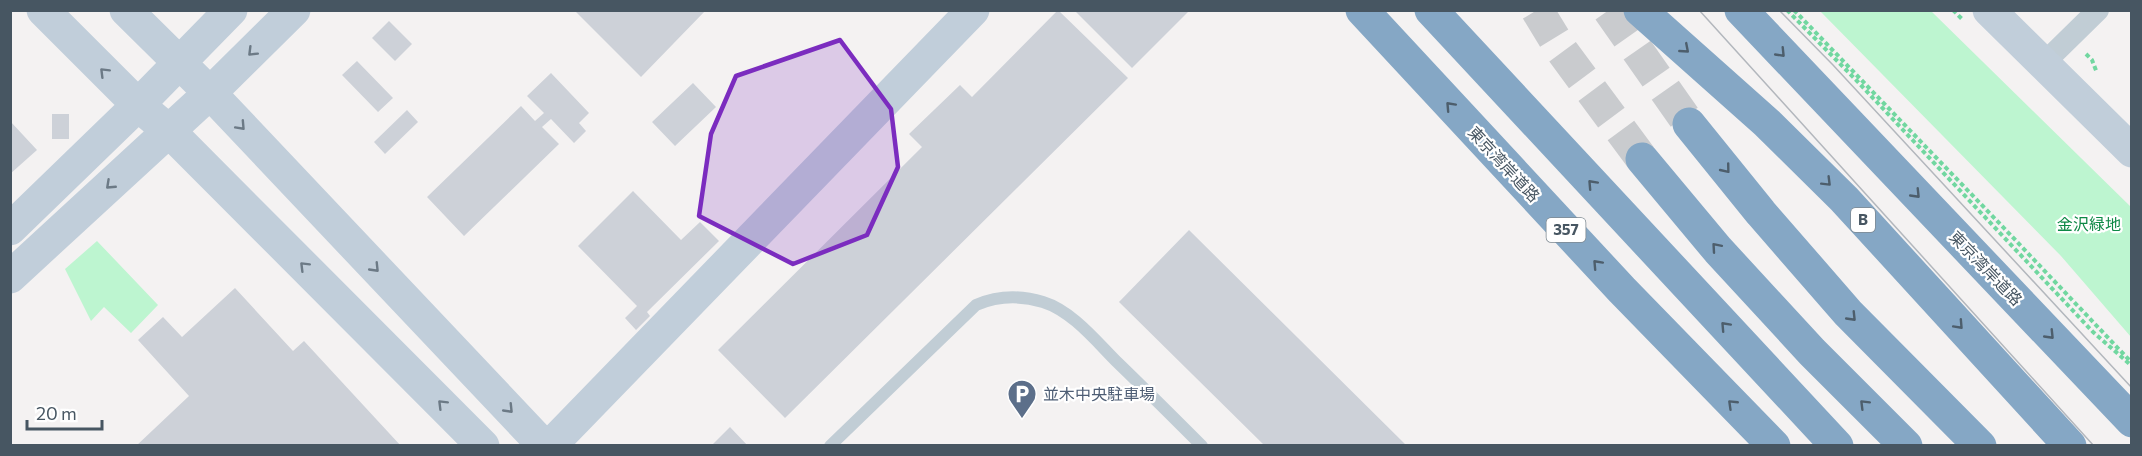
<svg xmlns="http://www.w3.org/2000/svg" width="2142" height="456" font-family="Commissioner,'Noto Sans JP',sans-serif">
<rect width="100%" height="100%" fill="#f4f2f2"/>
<!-- green -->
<path fill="#bdf5d0" d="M1820 11H1931L2131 207V337L2061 256Z
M97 241 158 305 131 333 104 307 91 321 65 269Z"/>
<!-- building -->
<path fill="#cdd1d8" d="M578 10H706L641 77 576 12Z
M1058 10 1128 78 785 418 718 350 922 147 909 134 960 85 972 97Z
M1074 10H1190L1132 68Z
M389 21 412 44 395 61 372 38Z
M357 61 393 98 378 112 342 75Z
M551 73 589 113 579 123 586 131 574 143 551 119 542 127 559 144 464 236 427 197 521 106 535 121 544 113 527 96Z
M693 83 716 107 675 146 652 122Z
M407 110 418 122 385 154 374 142Z
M52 114H69V139H52Z
M10 121 37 150 10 174Z
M633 191 681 240 700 222 719 241 647 312 650 316 636 330 625 318 637 306 578 246Z
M1189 230 1407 446H1265L1119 302Z
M235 288 293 351 304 341 401 446H136L189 396 138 340 163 317 182 337Z
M730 427 748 446H711Z"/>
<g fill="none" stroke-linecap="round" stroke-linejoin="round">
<!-- highway-tunnel -->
<path stroke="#c9cbce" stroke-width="33" stroke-dasharray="33 16" stroke-linecap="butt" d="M1537 10 1562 51 1642 159
M1609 10 1689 124"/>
<!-- path -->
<path stroke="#71d7a0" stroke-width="4" stroke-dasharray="4.5 3" stroke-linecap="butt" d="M1787 10 1858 82 2093 332 2132 366
M1794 10 2002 226 2132 363
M1953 10 1962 19
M2086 54 2092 60 2097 73"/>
<!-- lane -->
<path stroke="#c1cdd5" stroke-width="12" d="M830 446 976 305C997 296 1020 295 1043 302 1072 311 1096 341 1117 362 1146 390 1174 418 1202 446"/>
<!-- street -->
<path stroke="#c1cdd5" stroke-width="22" d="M2043 64 2098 10"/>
<!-- secondary -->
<path stroke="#c1ceda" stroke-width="33" d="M43 10 138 105 169 131 483 446
M126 10 210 93 544 446
M1989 10 2132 151
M10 229 138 105 231 10
M10 277 210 93 294 10
M550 446 973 10"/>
<!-- highway -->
<path stroke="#85a7c5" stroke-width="33" d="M1362 10 1622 290 1774 446
M1431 10 1837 446
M1640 10 1767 123 1844 199 2070 446
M1741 10 2132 421
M1689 124 1761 213 1848 313 1980 446
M1642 159 1718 250 1812 352 1906 446"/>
<!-- tram -->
<path stroke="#b3b7bd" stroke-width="1.5" d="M1699 10 2094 446
M1779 10 1833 65 2132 388"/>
</g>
<!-- one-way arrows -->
<defs><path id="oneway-chevron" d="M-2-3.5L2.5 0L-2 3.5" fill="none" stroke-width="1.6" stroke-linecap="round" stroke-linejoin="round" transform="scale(1.5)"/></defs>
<g stroke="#4d5e6c">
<use href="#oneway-chevron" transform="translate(1685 49) rotate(41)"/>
<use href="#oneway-chevron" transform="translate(1781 53) rotate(46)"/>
<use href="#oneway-chevron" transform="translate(1450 106) rotate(-133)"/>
<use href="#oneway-chevron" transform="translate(1726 169) rotate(51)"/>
<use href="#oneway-chevron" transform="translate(1827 182) rotate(45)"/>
<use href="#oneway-chevron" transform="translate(1592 184) rotate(-133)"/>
<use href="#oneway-chevron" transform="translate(1916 194) rotate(46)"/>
<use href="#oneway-chevron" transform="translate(1716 247) rotate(-131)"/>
<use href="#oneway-chevron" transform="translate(1597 264) rotate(-133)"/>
<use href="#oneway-chevron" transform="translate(1852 317) rotate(46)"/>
<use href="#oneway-chevron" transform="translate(1959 325) rotate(47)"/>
<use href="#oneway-chevron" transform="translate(1725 326) rotate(-133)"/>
<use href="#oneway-chevron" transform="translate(2050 335) rotate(46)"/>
<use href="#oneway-chevron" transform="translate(1732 404) rotate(-136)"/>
<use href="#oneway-chevron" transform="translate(1864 404) rotate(-135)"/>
</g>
<g stroke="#6c7a86">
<use href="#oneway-chevron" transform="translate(252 52) rotate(135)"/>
<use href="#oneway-chevron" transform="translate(104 72) rotate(-135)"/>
<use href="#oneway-chevron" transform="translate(241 126) rotate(47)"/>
<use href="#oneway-chevron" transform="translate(110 185) rotate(137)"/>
<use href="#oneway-chevron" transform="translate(304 266) rotate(-135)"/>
<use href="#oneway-chevron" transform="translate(375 268) rotate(46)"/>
<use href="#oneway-chevron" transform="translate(442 404) rotate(-135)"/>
<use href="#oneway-chevron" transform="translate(509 409) rotate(46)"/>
</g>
<!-- marked area -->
<path fill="#7b2cbf" fill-opacity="0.2" stroke="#7b2cbf" stroke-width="4.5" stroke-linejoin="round" d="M840 40 891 109 898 167 867 235 793 264 699 216 711 134 736 76Z"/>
<!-- icons -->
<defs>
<g id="parking-pin" transform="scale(1.5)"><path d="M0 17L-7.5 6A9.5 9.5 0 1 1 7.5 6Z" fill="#5c6f8a" stroke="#fff"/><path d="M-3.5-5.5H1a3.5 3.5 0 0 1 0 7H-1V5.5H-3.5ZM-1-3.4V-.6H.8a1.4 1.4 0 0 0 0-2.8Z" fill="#fff"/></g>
</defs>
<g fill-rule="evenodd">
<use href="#parking-pin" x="1022" y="394"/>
</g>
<g text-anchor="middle" stroke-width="4.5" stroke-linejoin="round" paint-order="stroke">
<!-- shield labels -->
<g fill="#fff" stroke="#7e8991" stroke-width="1.5">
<rect x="1851" y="208" width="24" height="24" rx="4.5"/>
<rect x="1546.5" y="218" width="39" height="24" rx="4.5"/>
</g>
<g font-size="15" font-weight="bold" fill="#475662">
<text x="1863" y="225">B</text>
<text x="1566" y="235">357</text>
</g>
<!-- street labels -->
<g font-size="16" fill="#475662" stroke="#fff">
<text transform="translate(1504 164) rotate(47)" y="6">東京湾岸道路</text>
<text transform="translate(1986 268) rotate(46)" y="6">東京湾岸道路</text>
</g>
<!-- park labels -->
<g font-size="16" fill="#0d8845" stroke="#fff">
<text x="2089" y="230">金沢緑地</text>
</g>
<!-- service labels -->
<g font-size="16" fill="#4e5e75" stroke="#fff" text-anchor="start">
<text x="1043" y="400">並木中央駐車場</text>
</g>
</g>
<!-- border -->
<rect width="2142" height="456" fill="none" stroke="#475662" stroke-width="24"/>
<!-- scale -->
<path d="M27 420v9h75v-9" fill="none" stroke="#475662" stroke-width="3"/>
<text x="36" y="420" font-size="18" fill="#475662" stroke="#ffffff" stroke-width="4.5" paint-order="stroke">20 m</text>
</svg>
